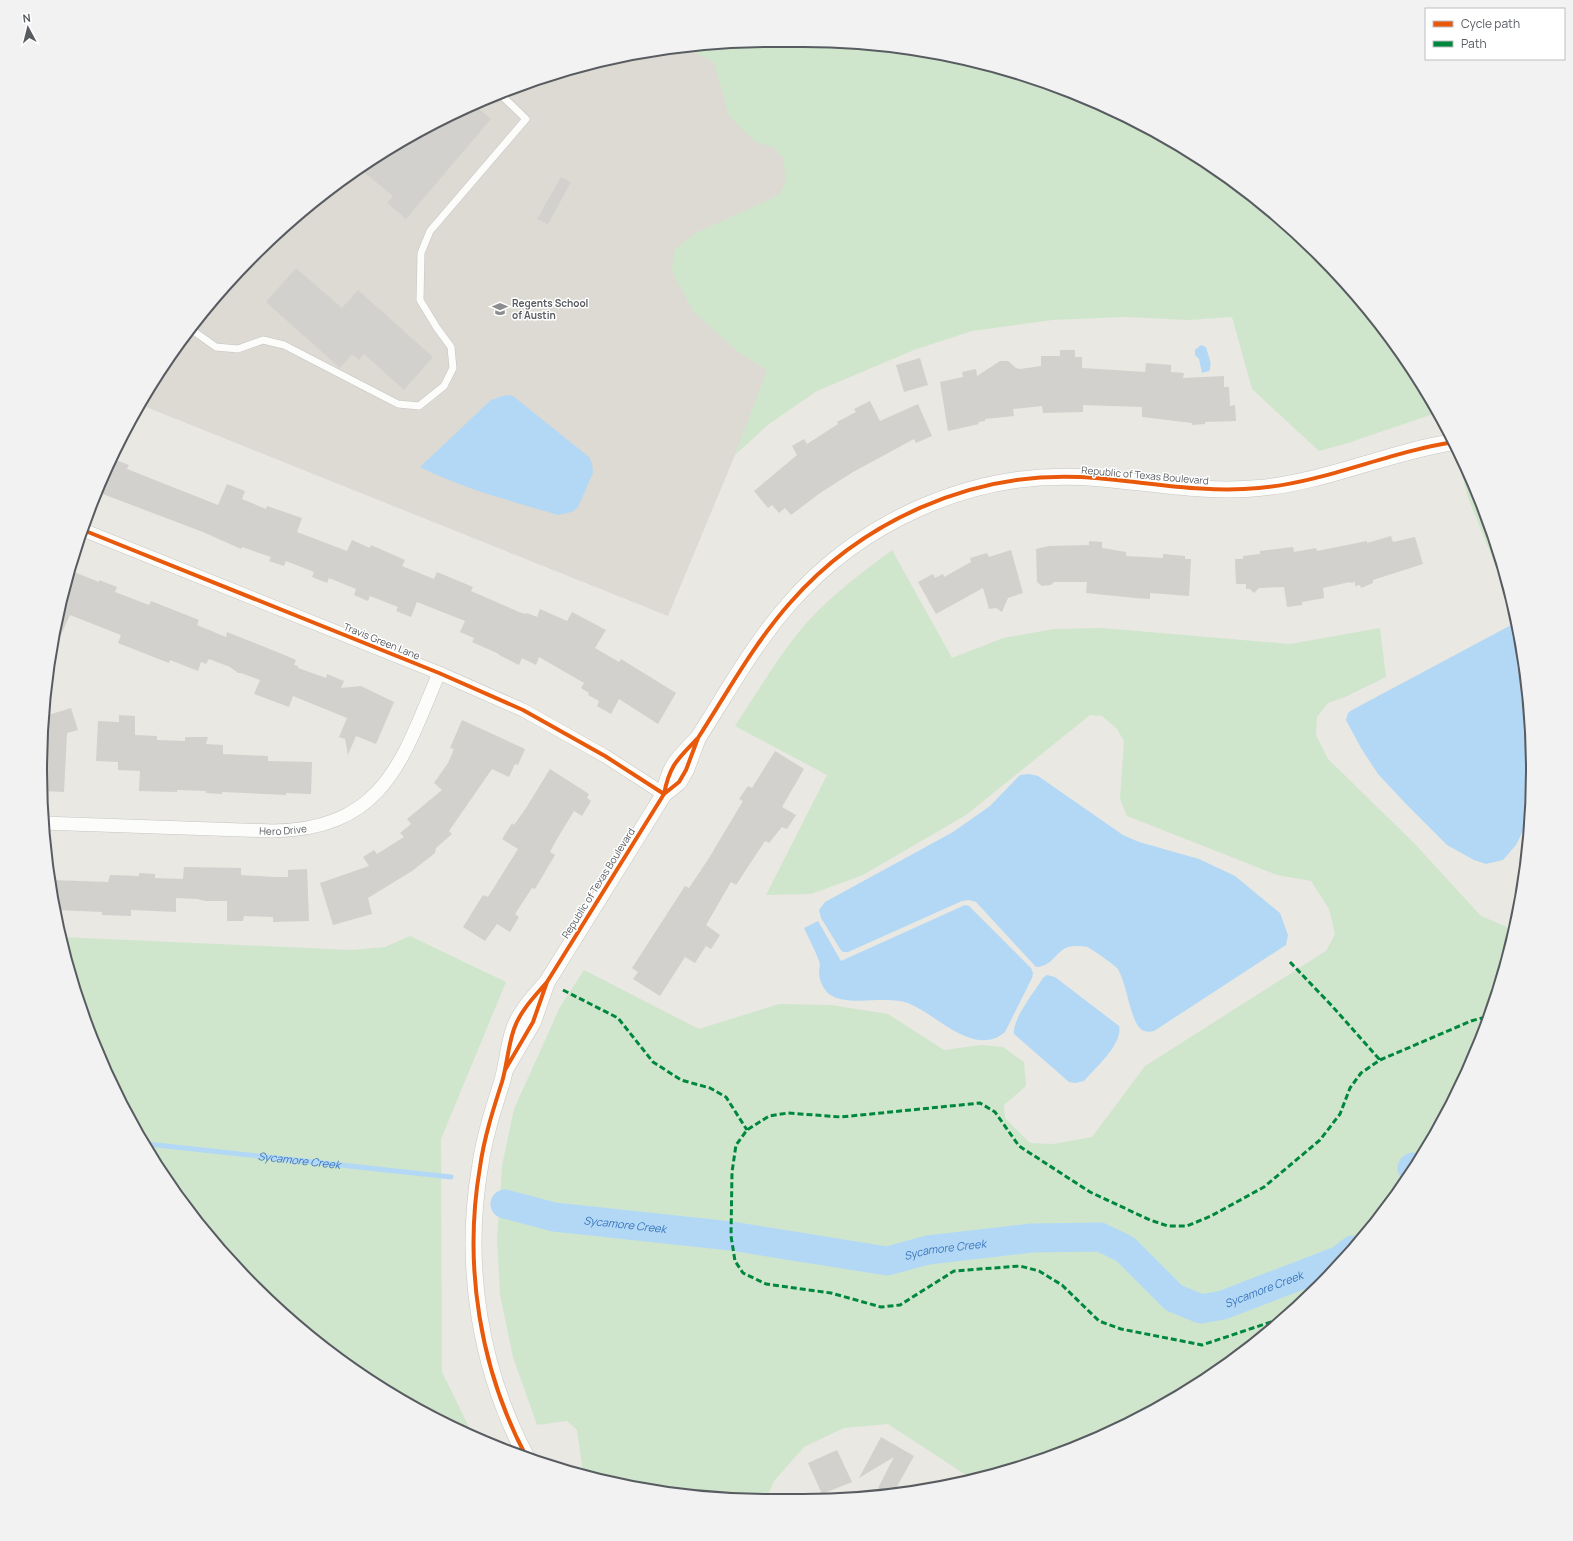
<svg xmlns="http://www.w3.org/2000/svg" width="1573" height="1541" font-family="Manrope,sans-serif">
<rect width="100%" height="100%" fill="#e9e8e2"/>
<!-- education -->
<path fill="#dcdad2" d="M771 40 894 46 735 455 668 616 141 405 163 365 254 254 364 163 491 96 628 54Z"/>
<!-- green -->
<path fill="#cfe6cd" d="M771 40 898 46 1038 79 1168 138 1284 221 1382 326 1436 413 1348 443 1319 451 1252 389 1232 317 1188 320 1125 317 1052 320 972 331 914 350 817 391 769 424 735 455 767 370 738 352 693 311 672 271 675 249 696 233 779 195 786 182 783 158 773 147 755 142 729 116 714 62 685 48Z
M1463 461 1508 582 1509 588 1502 582 1467 495 1459 462Z
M892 550 952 658 1003 638 1054 629 1102 628 1290 644 1380 628 1386 677 1345 697 1328 703 1317 717 1316 735 1328 759 1414 843 1481 916 1512 929 1494 1006 1435 1136 1352 1252 1247 1350 1125 1426 991 1476 972 1479 888 1424 844 1428 804 1447 774 1481 767 1497 675 1495 583 1473 577 1430 567 1421 537 1425 513 1357 500 1295 497 1239 502 1166 514 1109 560 1007 584 970 699 1029 779 1004 831 1005 888 1014 944 1050 981 1045 1003 1047 1024 1062 1026 1086 1004 1105 1005 1118 1030 1143 1053 1144 1092 1137 1145 1066 1326 951 1335 934 1329 909 1311 881 1277 875 1127 816 1120 799 1124 741 1117 729 1102 716 1090 715 966 815 863 875 811 894 766 895 827 775 735 726C759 690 781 651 810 619 834 593 864 571 892 550Z
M410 936 506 982 441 1139 442 1372 472 1433 405 1403 289 1320 191 1215 115 1094 65 959 61 937 352 950 385 947Z"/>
<!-- water -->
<path fill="#b3d8f6" d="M1201 345 1206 347C1208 356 1213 363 1209 371L1202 373 1199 359 1195 355V350Z
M506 395 513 396 589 457 592 463 593 473 578 507 572 512 558 515C512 501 463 489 420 467L491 400Z
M1513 624 1516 628 1531 723 1528 821 1516 845 1503 860 1486 864 1474 860 1447 845 1407 805 1378 774 1361 748 1346 720 1348 713 1352 710Z
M1029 774 1038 776 1123 835 1139 842 1199 859 1235 876 1280 913 1288 935 1286 945 1154 1031C1150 1032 1145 1032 1142 1030 1130 1022 1127 982 1117 968 1113 964 1092 949 1087 947 1084 946 1080 946 1077 946 1055 945 1057 966 1036 967L976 902 969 900 962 901 848 952H843L840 949 821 918 819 910 825 902 953 832 990 806 1020 775Z
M965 905 969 906 1031 968 1033 973 1032 978 1005 1032C975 1058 937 1015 910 1004 887 994 848 1008 829 994 824 990 819 980 819 973 819 968 821 966 819 961 815 950 809 939 804 928L818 921 841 961Z
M1047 975 1055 977 1119 1026C1123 1044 1096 1067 1084 1081L1075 1083 1069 1082 1014 1034C1012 1019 1035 991 1043 978Z"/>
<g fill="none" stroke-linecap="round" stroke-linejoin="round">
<!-- stream -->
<path stroke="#b3d8f6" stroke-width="5" id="s1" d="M147 1144 451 1177"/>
<!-- river -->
<g stroke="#b3d8f6" stroke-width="29">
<path d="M1412 1168 1413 1167"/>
<path id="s2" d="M505 1204 554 1217 731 1236 887 1261 928 1250 1032 1238 1100 1237 1125 1249 1174 1298 1201 1309 1223 1305 1340 1260 1353 1250"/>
</g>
</g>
<!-- building -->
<path fill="#d2d1cd" d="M474 105 491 119 406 219 387 203 393 196 361 170 369 161Z
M561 177 571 182 548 224 537 219Z
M296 268 342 308 358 290 433 357 404 390 364 354 359 360 352 354 340 368 266 302Z
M1060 350H1075V357H1082V368L1145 372 1146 363 1171 365V372L1184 373 1183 378 1224 376V387H1229L1230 406 1235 405 1236 421 1205 422V424L1192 425V423L1142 417V407L1083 405V412L1043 413 1042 406 1013 409 1014 416 985 419V421L978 422 979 424 948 431 940 382 963 377 962 372 976 369 977 376 1000 361H1008L1016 368 1020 369 1041 366V356H1060Z
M920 358 928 385 904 392 896 365Z
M870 401 880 421 918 404 932 436 916 443 914 439 853 472 820 493 791 515 785 508 779 513 772 505 768 508 754 491 797 455 792 446 804 439 807 444 838 424 837 422 856 412 854 409Z
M113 459 129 465 127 469 218 505 227 484 245 491 242 499 266 509 267 506 302 518 297 532 347 551 352 540 370 548 371 545 405 560 402 566 434 579 437 572 473 587 471 591 519 612 526 614 527 613 537 617 540 609 567 621 572 612 606 630 595 648 619 662 621 659 676 693 658 724 619 699 611 714 597 706 599 701 588 695 589 693 581 688 584 683 539 657 536 665 522 658 519 665 499 655V654L472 642 474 638 460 632 465 621 417 602 411 617 396 611 398 607 370 596 368 601 354 595 356 589 329 578 327 583 312 577 314 572 286 561 284 566 269 561 271 557 242 547 241 549 203 532 100 493 102 487 98 486Z
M1391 536 1393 542 1415 537 1423 564 1373 580V583L1361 588 1360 585 1355 586V582L1351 583 1350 582 1323 588 1324 598 1302 602V605L1287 607 1284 587 1259 588 1254 593 1250 589H1246V584H1236L1235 559H1243V556L1260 554V551L1293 547 1294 552 1316 548 1317 551 1367 541V543Z
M1089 541 1102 542V548L1126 552V556L1163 558V554L1185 556V559H1191L1189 596 1150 593V599L1135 598 1086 593 1087 582H1054L1051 585 1042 586 1037 582 1036 549 1049 546 1089 545Z
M1011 550 1023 593 1008 598 1002 612 996 608 989 609 983 588 936 614 918 582 933 574 935 578 943 574 944 577 971 562 970 558 987 553 989 557Z
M68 572 73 574 74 572 99 582V580L117 587 115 592 149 605 151 601 199 620 197 625 226 637 227 632 287 656 296 660 294 665 298 666V668L326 678 327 674 344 681 341 688 361 686 394 702 376 744 356 736 348 755 345 739 339 737 347 718 293 696 289 707 254 694 260 680 241 673H238L230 667 209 659 206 664 201 662 198 671 170 660 169 663 118 643 121 635 70 615 60 637 54 635Z
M71 708 78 730 67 733 64 792 42 791 45 716Z
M119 715 135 716V735L157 736V740L185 741V737H208L206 744 223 745V754L268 756V761L312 762 311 794 286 793V795L222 792V794L206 793V791L177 790V792L139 791 140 771 118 770V762L96 761 98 721 119 722Z
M462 720 525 749 518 765 515 764 509 777 492 769 449 831 452 834 436 848 435 853 412 871 368 898 372 914 333 925 320 883 369 866 363 857 374 850 377 854 404 837 400 833 411 824 407 819 442 790 434 783 448 763 454 749 450 748Z
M775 751 804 769 782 807 796 815 787 829 782 827 769 843 765 841 736 885 731 882 706 925 720 935 711 949 706 946 695 963 685 957 660 996 633 979 638 972 632 968 685 886 689 888 709 858 743 801 739 799 748 786 752 788Z
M550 769 589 794 587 798 591 801 582 816 574 811 557 839 550 852 555 855 535 889 532 888 515 914 519 917 510 932 497 924 485 941 463 927 483 895 488 897 518 849 502 839 512 823 514 825 526 808Z
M184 867 241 868V875L275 877H288V870L307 869 309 921 273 922V917L244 916 243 921H227V901H206L197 899 176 898V912L131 910V916L102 915V912L57 910 52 880 108 882 110 875 139 876V873L155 874V878L183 879Z
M881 1437 914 1456 894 1492 888 1493 878 1488 894 1457 859 1478Z
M837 1450 852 1482 822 1494 808 1463Z"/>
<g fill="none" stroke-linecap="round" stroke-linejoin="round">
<!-- service casing -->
<g stroke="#c5c5c3" stroke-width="8">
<path id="service" d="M192 330 216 347 238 349 263 340 284 345 398 404 419 406 444 386 453 368 451 347 437 328 420 300 421 253 430 231 526 119 499 93"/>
</g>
<!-- minor casing -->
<g stroke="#c5c5c3" stroke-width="14">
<g id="minor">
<path d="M83 530 439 673 523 710 605 756 664 794"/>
<path id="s3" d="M42 823 273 831C384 829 402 761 439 673"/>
</g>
</g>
<!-- tertiary casing -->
<g stroke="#c5c5c3" stroke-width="17">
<path id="tertiary" d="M698 738C727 693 753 645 789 604 860 522 970 472 1080 477 1139 480 1199 494 1259 488 1326 482 1388 452 1454 442
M547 982 664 794C670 764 678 759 698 738L686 770 679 782 664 794
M505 1070 533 1022 547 982C535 996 520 1011 514 1029 508 1046 507 1065 502 1082 493 1110 484 1138 480 1167 463 1266 480 1370 527 1458"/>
</g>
<!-- service -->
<use href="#service" stroke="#fcfcfb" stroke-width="7"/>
<!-- minor -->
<use href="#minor" stroke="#fcfcfb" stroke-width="13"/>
<!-- tertiary -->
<use href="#tertiary" stroke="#fcfcfb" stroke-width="16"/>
<!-- quiet -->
<path stroke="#00873e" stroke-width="3" stroke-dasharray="6 3" stroke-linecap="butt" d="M1290 962 1332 1006 1380 1060
M563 990 618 1018 653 1062 681 1080 710 1088 726 1097 747 1130
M1280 1319 1202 1345 1121 1329 1099 1321 1062 1285 1039 1271 1020 1266 954 1271 900 1305 881 1307 831 1293 766 1284 743 1273 735 1261 731 1236 732 1172 736 1145 747 1130 769 1116 788 1113 841 1117 980 1103 995 1112 1019 1146 1090 1192 1150 1220 1168 1226H1187L1211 1216 1264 1187 1320 1140 1340 1114 1350 1088 1361 1073 1380 1060 1471 1021 1489 1016"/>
<!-- cycleway casing -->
<g stroke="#fff" stroke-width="6">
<path id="cycleway" d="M83 530 439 673 523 710 605 756 664 794
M698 738C727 693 753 645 789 604 860 522 970 472 1080 477 1139 480 1199 494 1259 488 1326 482 1388 452 1454 442
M547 982 664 794C670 764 678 759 698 738L686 770 679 782 664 794
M505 1070 533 1022 547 982C535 996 520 1011 514 1029 508 1046 507 1065 502 1082 493 1110 484 1138 480 1167 463 1266 480 1370 527 1458"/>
</g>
<!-- cycleway -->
<use href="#cycleway" stroke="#e8590c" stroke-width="4"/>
</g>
<!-- icons -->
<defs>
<g id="school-bare" transform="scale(1.2)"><path d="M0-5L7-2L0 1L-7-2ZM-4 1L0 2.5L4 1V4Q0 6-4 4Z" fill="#8b8d8e" stroke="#fff" stroke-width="2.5" paint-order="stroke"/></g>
</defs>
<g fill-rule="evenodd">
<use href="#school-bare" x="500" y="309"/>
</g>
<g text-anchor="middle" stroke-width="3" stroke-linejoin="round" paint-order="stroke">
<!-- poi labels -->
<g font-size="10" font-weight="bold" fill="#585c61" stroke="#fff" text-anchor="start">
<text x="512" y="307">Regents School<tspan x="512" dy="12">of Austin</tspan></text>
</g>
<!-- street labels -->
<g font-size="10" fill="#585c61" stroke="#fff">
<text transform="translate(1145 475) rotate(5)" y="4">Republic of Texas Boulevard</text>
<text transform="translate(382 641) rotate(22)" y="4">Travis Green Lane</text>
<text dy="4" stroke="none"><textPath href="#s3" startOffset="241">Hero Drive</textPath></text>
<text transform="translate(598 883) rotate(-58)" y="4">Republic of Texas Boulevard</text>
</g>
<!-- water labels -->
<g font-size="11" font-style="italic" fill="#3a76bc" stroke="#fff">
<text dy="4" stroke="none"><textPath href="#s1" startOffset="153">Sycamore Creek</textPath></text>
<text dy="4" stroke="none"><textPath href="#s2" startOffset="122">Sycamore Creek</textPath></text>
<text dy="4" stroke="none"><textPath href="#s2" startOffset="446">Sycamore Creek</textPath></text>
<text dy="4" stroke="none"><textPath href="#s2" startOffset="794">Sycamore Creek</textPath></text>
</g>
</g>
<!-- crop -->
<path d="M0 0H1573V1541H0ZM770 47H803A723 723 0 0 1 1526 770V771A723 723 0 0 1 803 1494H770A723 723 0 0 1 47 771V770A723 723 0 0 1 770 47Z" fill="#f2f2f2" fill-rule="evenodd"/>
<path fill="none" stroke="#585c61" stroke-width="2" d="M770 47H803A723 723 0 0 1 1526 770V771A723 723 0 0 1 803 1494H770A723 723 0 0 1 47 771V770A723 723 0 0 1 770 47Z"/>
<!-- legend -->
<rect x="1425" y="8" width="140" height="52" fill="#ffffff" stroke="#bcbec0"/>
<rect x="1433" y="21" width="20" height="6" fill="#e8590c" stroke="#bcbec0"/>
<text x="1461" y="28" font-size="12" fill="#585c61">Cycle path</text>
<rect x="1433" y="41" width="20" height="6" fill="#00873e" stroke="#bcbec0"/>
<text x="1461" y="48" font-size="12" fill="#585c61">Path</text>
<!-- north arrow -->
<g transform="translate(28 28) rotate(353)" stroke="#ffffff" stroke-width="3" paint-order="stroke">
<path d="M0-3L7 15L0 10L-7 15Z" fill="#585c61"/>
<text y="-6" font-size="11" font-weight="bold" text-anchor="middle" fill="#585c61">N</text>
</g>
</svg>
